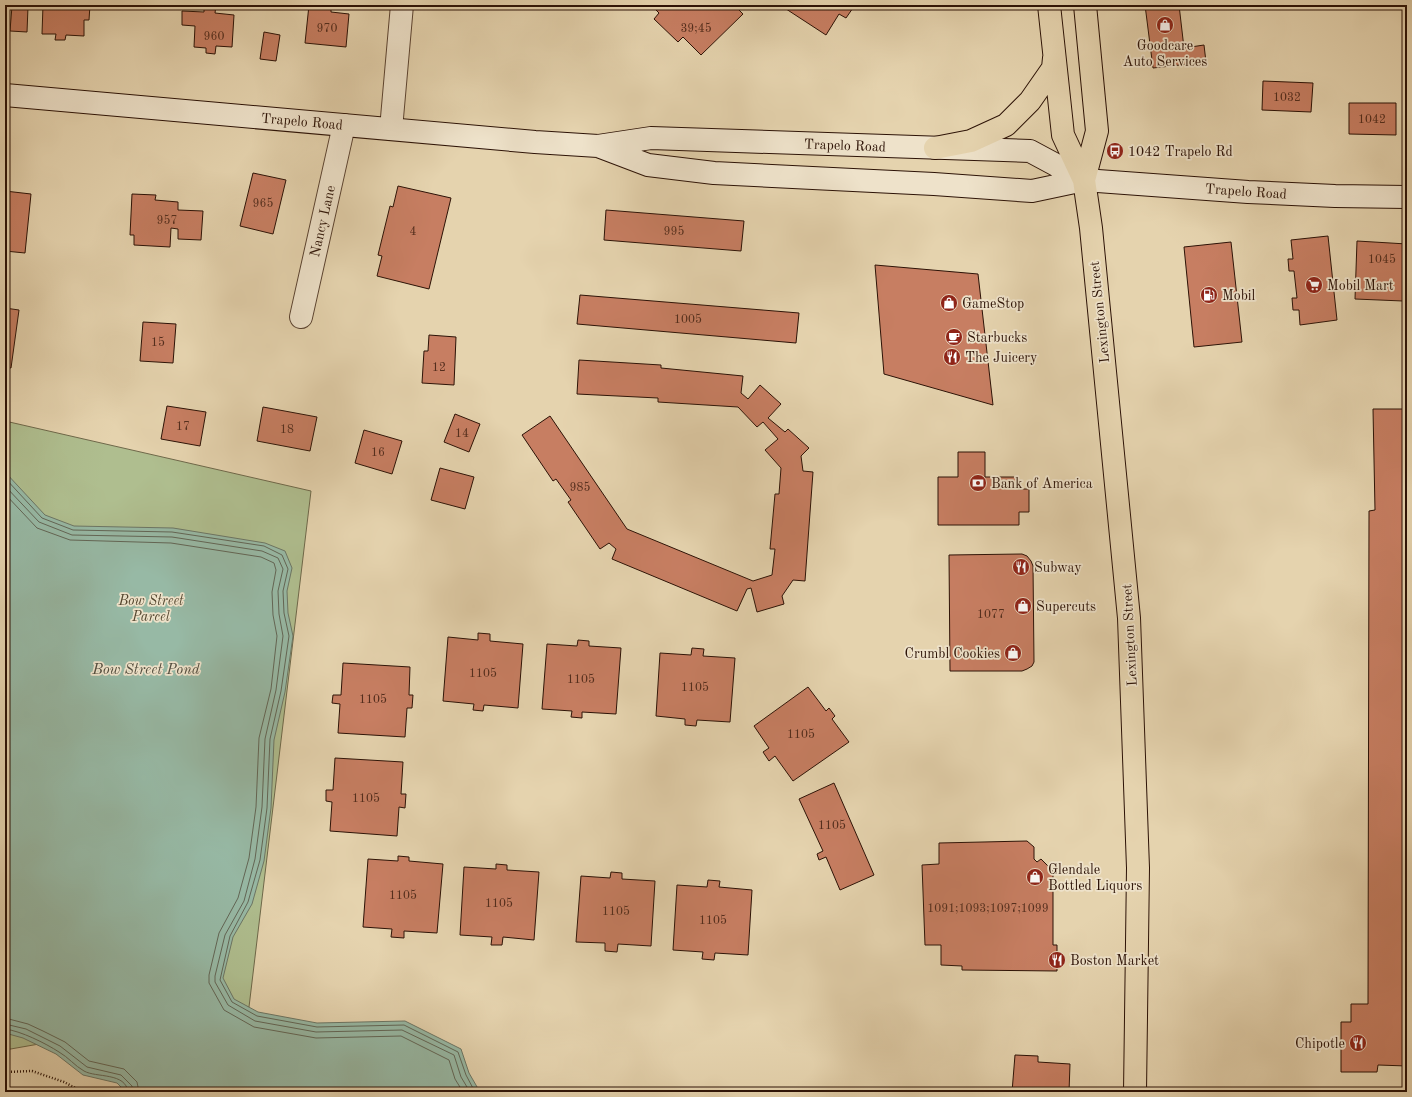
<svg xmlns="http://www.w3.org/2000/svg" width="1412" height="1097" font-family="'Old Standard TT',serif">
<rect width="100%" height="100%" fill="#e5d3ae"/>
<filter id="stains"><feTurbulence type="fractalNoise" baseFrequency=".005" numOctaves="4"/><feColorMatrix values="0 0 0 0 .2 0 0 0 0 .09 0 0 0 0 .02 0 0 0 .5 -.17"/></filter>
<radialGradient id="worn" r=".72"><stop offset=".6" stop-color="#630" stop-opacity="0"/><stop offset="1" stop-color="#630" stop-opacity=".3"/></radialGradient>
<!-- green -->
<path fill="#afbe8f" stroke="#6e684a" d="M5 421 311 491 249 1007 5 1050Z"/>
<!-- water -->
<path fill="#97b9a5" stroke="#6c7665" d="M5 472 45 515 74 526 173 528 265 543 285 551 292 568 287 591 288 613 293 636 285 692 274 740 271 808 264 861 252 904 233 937 223 978 234 999 258 1012 317 1023 405 1021 461 1049 469 1073 480 1092H126L117 1083 83 1075 56 1054 23 1038 5 1033Z"/>
<g fill="none" stroke-linecap="round" stroke-linejoin="round">
<!-- shore -->
<path stroke="#626656" stroke-width="1" d="M5 478 42 518 73 530 172 532 264 546 282 555 288 569 283 591 284 613 289 636 281 691 270 739 267 808 260 860 248 902 230 936 220 980 232 1002 257 1016 317 1027 404 1025 458 1052 466 1075 475 1092
M5 486 39 522 72 535 172 537 262 551 278 558 283 569 278 591 279 614 283 636 276 690 265 739 262 807 255 859 244 901 225 935 215 976V982L228 1005 255 1021 316 1032 402 1030 454 1055 461 1077 470 1092
M5 494 37 528 70 540 171 543 261 557 274 563 276 570 272 592 273 615 277 636 271 689 259 738 256 807 249 858 238 898 219 933 209 975V983L224 1010 254 1027 316 1038 401 1036 449 1060 455 1079 463 1092
M5 1018 28 1024 43 1031 65 1042 89 1061 124 1069 137 1082 139 1092
M5 1024 26 1029 60 1046 87 1067 121 1075 132 1086 133 1092
M5 1029C21 1031 45 1043 59 1052 68 1057 75 1066 84 1071 96 1078 126 1072 128 1092"/>
</g>
<!-- building -->
<path fill="#c77e62" stroke="#2c1206" d="M43 5H90L89 20H84V36L66 35 65 40H55L56 34H42Z
M204 5H216L215 13 234 15 232 47 216 46 215 54 206 53V48L194 47 195 26 182 25V11L204 12Z
M309 5H331V12L349 14 346 47 305 43Z
M651 5H734L743 14 701 55 683 37 678 42 654 19 659 13Z
M780 5H855L846 18 839 14 826 35Z
M1145 5H1179L1184 48 1204 45 1206 62 1153 68Z
M12 6 28 7 27 32 10 31Z
M264 32 280 35 276 61 260 59Z
M1263 81 1313 83 1311 112 1262 110Z
M1349 103H1396V135L1349 134Z
M253 173 286 180 273 234 240 226Z
M398 186 451 198 429 289 377 276 382 256 378 255 390 206 393 207Z
M5 191 31 194 25 253 5 251Z
M132 194 156 195 155 200 178 202V210L203 211 201 240 178 239V229L171 228 170 247 134 245V235H130Z
M606 210 744 221 741 251 604 240Z
M1328 236 1337 320 1300 325 1299 310H1293L1292 298H1297L1294 271H1289L1288 259H1293L1291 240Z
M1357 241 1407 244V274H1405L1403 301 1355 299Z
M1231 242 1242 342 1194 347 1184 247Z
M875 265 978 274 993 405 884 374Z
M580 295 799 313 796 343 577 324Z
M5 308 19 310 11 368 5 367Z
M143 322 176 324 173 363 140 361Z
M429 335 456 337 454 385 422 383 424 351H428Z
M579 360 661 365V368L743 376 741 393 748 399 760 385 781 404 768 418 785 432 788 429 809 448 801 456 803 471 813 472 805 581 793 580 782 596 784 604 757 612 751 588 747 589 737 611 612 559 616 549 609 543 600 549 568 502 571 500 556 479 553 481 522 435 550 416 627 529 753 581 772 575 775 549H770L775 494H779L781 468 765 450 778 439 763 422 757 427 738 407 658 402V398L577 394Z
M167 406 206 412 200 446 161 439Z
M263 407 317 417 310 451 257 441Z
M1373 409H1407V1066L1378 1065 1377 1072H1341V1022H1351V1004H1368L1369 511 1375 510Z
M455 414 480 424 469 452 444 442Z
M364 430 402 441 392 474 355 463Z
M958 452H985V477H1018V489H1029V512H1019V525H938V477H958Z
M440 468 474 477 465 509 431 500Z
M1022 554 1027 556 1031 561 1033 566 1034 662 1032 666 1027 669 1022 671H950L949 555Z
M478 633 490 634V641L523 644 518 708 484 705 483 711 473 710 474 704 443 701 448 637 478 640Z
M578 640 589 641V646L621 648 616 714 582 712V718L571 717 572 711 542 709 547 644 577 646Z
M692 648 704 649 703 656 735 658 730 722 697 720 696 726 685 725V719L656 716 660 653 691 655Z
M343 663 410 667 409 695H413L412 708H407L405 737 338 733 340 704 332 703 333 695H341Z
M808 687 826 711 829 708 835 716 832 719 849 742 793 781 775 756 769 761 763 752 769 748 754 726Z
M335 758 403 762 401 794H406L405 808 399 807 397 836 330 831 332 802 326 801V790H333Z
M834 783 874 875 840 890 826 857 819 860 817 854 823 851 799 799Z
M1027 841 1034 847V859L1037 862 1041 859 1053 871V945H1057V971L962 970V966L941 965V945H925L922 865 939 864V843Z
M398 856 409 857V861L443 864 437 933 404 931V938L391 937 392 929 363 927 368 859 398 861Z
M496 864 507 865V870L539 872 534 940 503 937 502 945H491L492 937 460 935 464 867 496 869Z
M611 872 622 873V879L655 881 651 946 618 944 617 952 605 951V943L576 942 581 876 610 878Z
M708 880 720 881 719 887 752 890 748 955 715 953 714 960 702 959 703 952 673 950 677 885 707 887Z
M1015 1055 1038 1056V1062L1070 1064 1069 1092H1012Z"/>
<g fill="none" stroke-linecap="round" stroke-linejoin="round">
<!-- minor casing -->
<g stroke="#5a4230" stroke-width="24">
<path id="minor" d="M391 129 402 5
M301 317 344 125"/>
</g>
<!-- secondary casing -->
<g stroke="#2c1206" stroke-width="24">
<path id="secondary" d="M5 95 535 142 598 146 651 138 1030 151 1084 180
M598 146 648 165 714 173 934 184 1032 191 1084 180 1248 192 1335 196 1407 197"/>
</g>
<!-- primary casing -->
<g stroke="#2c1206" stroke-width="24">
<path id="primary" d="M1049 5 1063 135 1084 180 1091 228 1129 618 1138 868 1135 1092
M935 148 971 141 1006 125 1030 101 1053 68 1054 58
M1084 180 1097 131 1085 5"/>
</g>
<!-- path -->
<path stroke="#2c1206" stroke-width="2.5" stroke-dasharray="1 2" stroke-linecap="butt" d="M5 1072 32 1071 64 1082 83 1092"/>
<!-- minor -->
<use href="#minor" stroke="#eee2ca" stroke-width="22"/>
<!-- secondary -->
<use href="#secondary" stroke="#eee2ca" stroke-width="22"/>
<!-- primary -->
<use href="#primary" stroke="#e5d3ae" stroke-width="22"/>
</g>
<!-- icons -->
<defs>
<g id="shop-disc" transform="scale(0.9)"><circle r="9.5" fill="#8f2418" stroke="#eee2ca"/><path d="M-5-2.5h2.3a2.7 3.5 0 0 1 5.4 0H5L5.5 6h-11ZM-1.5-2.5h3a1.5 2.3 0 0 0-3 0Z" fill="#fff"/></g>
<g id="bus-disc" transform="scale(0.9)"><circle r="9.5" fill="#8f2418" stroke="#eee2ca"/><path d="M-5-6H5V4H4V6H2V4H-2V6H-4V4H-5ZM-3.5-4V0h7V-4ZM-3.5 1.2v1.5H-2V1.2ZM2 1.2v1.5H3.5V1.2Z" fill="#fff"/></g>
<g id="supermarket-disc" transform="scale(0.9)"><circle r="9.5" fill="#8f2418" stroke="#eee2ca"/><path d="M-6-5.5h2.5l.6 2H6L4.5 2H-2.5L-4.4-4H-6ZM-1.5 3.2a1.3 1.3 0 1 0 .1 0ZM3 3.2a1.3 1.3 0 1 0 .1 0Z" fill="#fff"/></g>
<g id="fuel-disc" transform="scale(0.9)"><circle r="9.5" fill="#8f2418" stroke="#eee2ca"/><path d="M-5.5-6h7V0h2V4h1.3V-2.5L3-4.5l.8-.8L6-3V5H2.5V1h-1V6h-7ZM-4.2-4.7v3.2H.2V-4.7Z" fill="#fff"/></g>
<g id="cafe-disc" transform="scale(0.9)"><circle r="9.5" fill="#8f2418" stroke="#eee2ca"/><path d="M-5.5-4.5H6V0H3Q3 3.5 0 3.5H-2.5Q-5.5 3.5-5.5 0ZM3-3.2v2h1.7v-2ZM-6 4.5H4V6H-6Z" fill="#fff"/></g>
<g id="restaurant-disc" transform="scale(0.9)"><circle r="9.5" fill="#8f2418" stroke="#eee2ca"/><path d="M-5-6h1v4h1v-4h1v4h1v-4h1v5L-1.5 .5V6h-2V.5L-5-1ZM5-6V6H3V1.5H1.5Q1.5-4 5-6Z" fill="#fff"/></g>
<g id="bank-disc" transform="scale(0.9)"><circle r="9.5" fill="#8f2418" stroke="#eee2ca"/><path d="M-6-4H6V4H-6ZM0-2.3a2.3 2.3 0 1 0 0 4.6a2.3 2.3 0 1 0 0-4.6Z" fill="#fff"/></g>
</defs>
<g fill-rule="evenodd">
<use href="#shop-disc" x="1165" y="25"/>
<use href="#bus-disc" x="1115" y="151"/>
<use href="#supermarket-disc" x="1314" y="285"/>
<use href="#fuel-disc" x="1209" y="295"/>
<use href="#shop-disc" x="949" y="303"/>
<use href="#cafe-disc" x="954" y="337"/>
<use href="#restaurant-disc" x="952" y="357"/>
<use href="#bank-disc" x="978" y="483"/>
<use href="#restaurant-disc" x="1021" y="567"/>
<use href="#shop-disc" x="1023" y="606"/>
<use href="#shop-disc" x="1013" y="653"/>
<use href="#shop-disc" x="1035" y="877"/>
<use href="#restaurant-disc" x="1057" y="960"/>
<use href="#restaurant-disc" x="1358" y="1043"/>
</g>
<g text-anchor="middle" stroke-width="3.5" stroke-linejoin="round" paint-order="stroke">
<!-- number labels -->
<g font-size="12" fill="#532d1d">
<text x="327" y="32">970</text>
<text x="696" y="32">39;45</text>
<text x="214" y="40">960</text>
<text x="1287" y="101">1032</text>
<text x="1372" y="123">1042</text>
<text x="263" y="207">965</text>
<text x="167" y="224">957</text>
<text x="413" y="235">4</text>
<text x="674" y="235">995</text>
<text x="1382" y="263">1045</text>
<text x="688" y="323">1005</text>
<text x="158" y="346">15</text>
<text x="439" y="371">12</text>
<text x="183" y="430">17</text>
<text x="287" y="433">18</text>
<text x="462" y="437">14</text>
<text x="378" y="456">16</text>
<text x="580" y="491">985</text>
<text x="991" y="618">1077</text>
<text x="483" y="677">1105</text>
<text x="581" y="683">1105</text>
<text x="695" y="691">1105</text>
<text x="373" y="703">1105</text>
<text x="801" y="738">1105</text>
<text x="366" y="802">1105</text>
<text x="832" y="829">1105</text>
<text x="403" y="899">1105</text>
<text x="499" y="907">1105</text>
<text x="988" y="912">1091;1093;1097;1099</text>
<text x="616" y="915">1105</text>
<text x="713" y="924">1105</text>
</g>
<!-- poi labels -->
<g font-size="14" fill="#2c1206" stroke="#eee2ca" text-anchor="start">
<text x="1165" y="50" text-anchor="middle">Goodcare<tspan x="1165" dy="16">Auto Services</tspan></text>
<text x="1128" y="156">1042 Trapelo Rd</text>
<text x="1327" y="290">Mobil Mart</text>
<text x="1222" y="300">Mobil</text>
<text x="962" y="308">GameStop</text>
<text x="967" y="342">Starbucks</text>
<text x="965" y="362">The Juicery</text>
<text x="991" y="488">Bank of America</text>
<text x="1034" y="572">Subway</text>
<text x="1036" y="611">Supercuts</text>
<text x="1000" y="658" text-anchor="end">Crumbl Cookies</text>
<text x="1048" y="874">Glendale<tspan x="1048" dy="16">Bottled Liquors</tspan></text>
<text x="1070" y="965">Boston Market</text>
<text x="1345" y="1048" text-anchor="end">Chipotle</text>
</g>
<!-- street labels -->
<g font-size="14" fill="#2c1206" stroke="#eee2ca">
<text transform="translate(302 121) rotate(5)" y="5">Trapelo Road</text>
<text transform="translate(845 145) rotate(2)" y="5">Trapelo Road</text>
<text transform="translate(1246 191) rotate(4)" y="5">Trapelo Road</text>
<text transform="translate(322 221) rotate(-77)" y="5">Nancy Lane</text>
<text transform="translate(1099 312) rotate(-96)" y="5">Lexington Street</text>
<text transform="translate(1129 635) rotate(-93)" y="5">Lexington Street</text>
</g>
<!-- park labels -->
<g font-size="14" font-style="italic" fill="#53462f" stroke="#eee2ca">
<text x="151" y="605">Bow Street<tspan x="151" dy="16">Parcel</tspan></text>
</g>
<!-- water labels -->
<g font-size="15" font-style="italic" fill="#514c3e" stroke="#eee2ca">
<text x="146" y="674">Bow Street Pond</text>
</g>
</g>
<!-- margin -->
<rect width="1412" height="1097" fill="none" stroke="#e5d3ae" stroke-width="20"/>
<rect x="6" y="6" width="1400" height="1085" fill="none" stroke="#2c1206" stroke-width="2"/>
<rect x="10" y="10" width="1392" height="1077" fill="none" stroke="#2c1206"/>
<rect width="100%" height="100%" filter="url(#stains)"/>
<rect width="100%" height="100%" fill="url(#worn)"/>
</svg>
